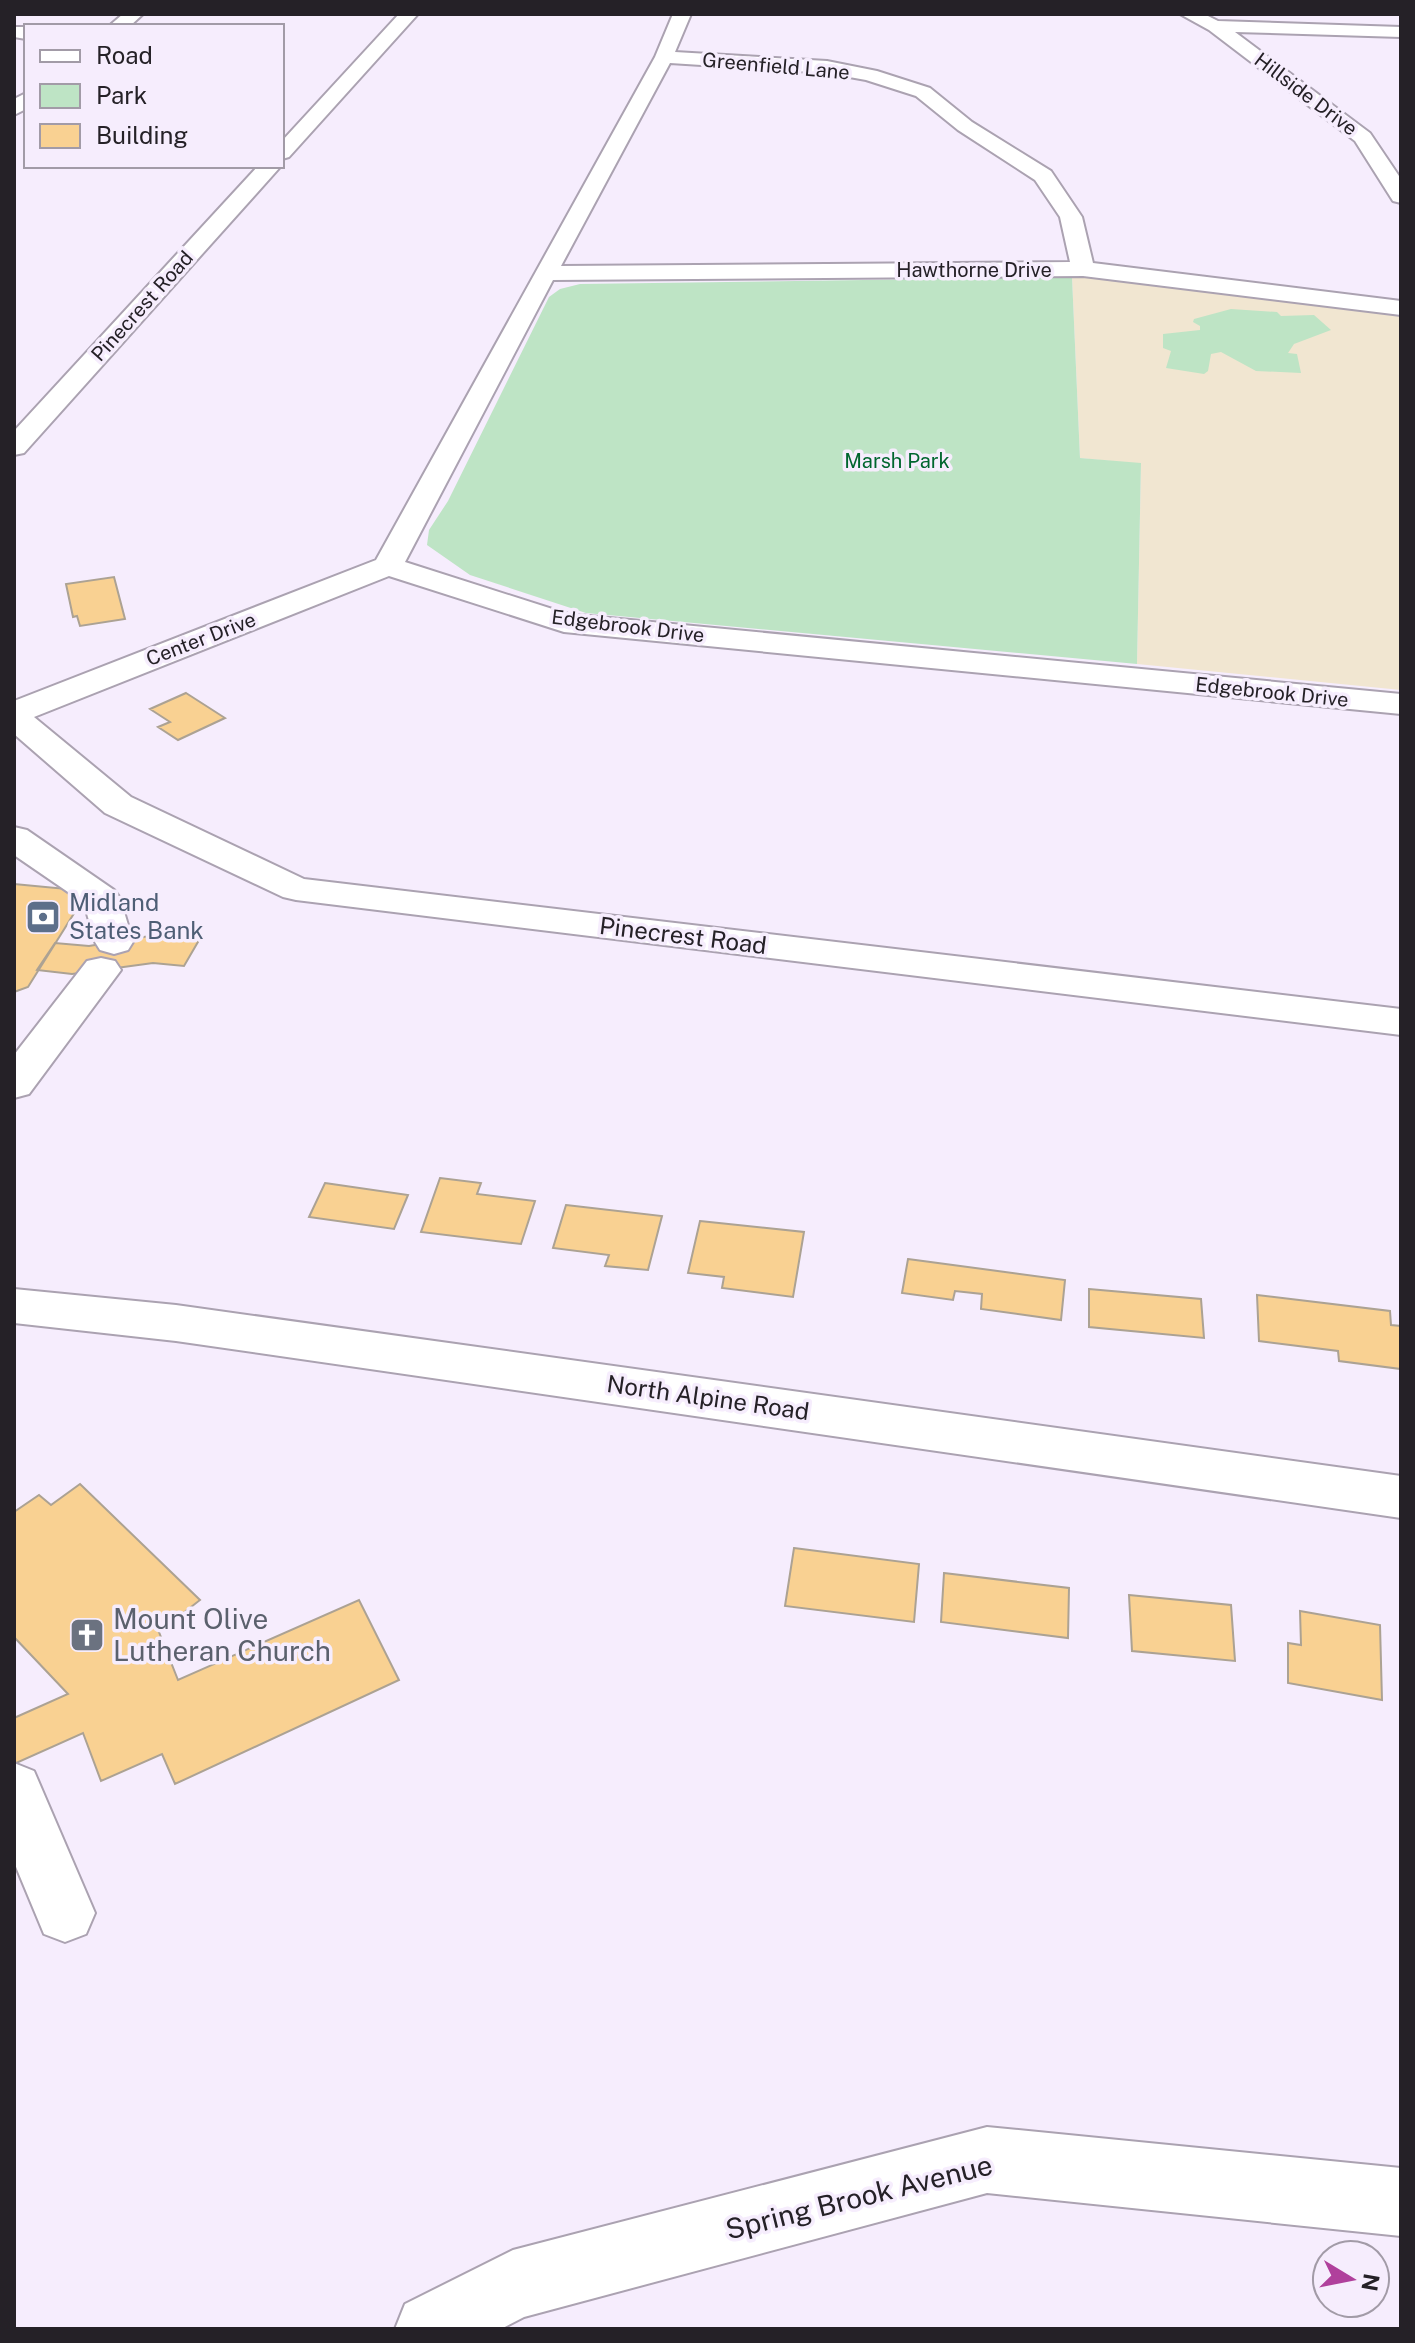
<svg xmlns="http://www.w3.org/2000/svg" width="1415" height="2343" font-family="'Public Sans',sans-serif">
<rect width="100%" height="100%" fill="#f6edfd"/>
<!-- education -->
<path fill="#f1e6d1" d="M1072 277 1112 278 1401 312V690L1137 664 1141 464 1080 458Z"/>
<!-- green -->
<path fill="#bee4c5" d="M1072 277 1080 458 1141 463 1137 664 586 613 470 575 427 545 429 530 448 501 549 297 560 289 580 284Z
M1231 309 1277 312 1281 316 1314 315 1331 330 1294 344 1288 353 1297 354 1301 373 1256 371 1221 352 1211 354 1208 371 1204 374 1166 368 1171 351 1163 348V334L1200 330V326L1193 322 1194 319Z"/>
<!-- building -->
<path fill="#f9d192" stroke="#aca293" stroke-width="2" d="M114 577 125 619 80 626 77 616 73 617 66 584Z
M186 693 225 718 178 740 158 727 170 722 150 709Z
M14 884 88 891 28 987 14 992Z
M174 932 202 935 184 966 153 963 72 974 37 970 55 943 89 946Z
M440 1178 481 1183 477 1194 535 1201 521 1244 421 1232Z
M325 1183 408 1195 394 1229 309 1217Z
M566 1205 662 1216 648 1270 605 1266 609 1255 553 1248Z
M700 1221 804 1232 793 1297 722 1288 724 1277 688 1273Z
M908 1259 1065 1280 1061 1320 981 1309 982 1294 955 1291 953 1300 902 1293Z
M1089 1289 1201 1299 1204 1338 1089 1327Z
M1257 1295 1390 1311 1391 1325 1401 1326V1369L1339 1361 1338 1351 1259 1341Z
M80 1484 200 1600 159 1632 178 1680 359 1600 399 1680 175 1784 162 1754 101 1781 83 1733 14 1764V1718L68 1694 14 1637V1512L39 1495 51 1505Z
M794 1548 919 1564 914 1622 785 1606Z
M944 1573 1069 1588 1068 1638 941 1622Z
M1129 1595 1231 1605 1235 1661 1132 1651Z
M1300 1611 1380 1625 1382 1700 1288 1683V1643L1301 1645Z"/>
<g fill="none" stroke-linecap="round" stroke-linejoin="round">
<!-- minor casing -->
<g stroke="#aba2b1" stroke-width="4">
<path id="minor" d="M123 14H143L130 26H109Z
M399 14H418L289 157 282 159V141Z
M673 14H691L675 52 827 61 877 71 930 88 972 122 1051 171 1082 217 1093 263 1401 301V315L1083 276 553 280 405 562 568 614 1401 694V714L564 632 389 576 34 717 131 797 304 879 1401 1009V1035L296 900 283 897 105 813 14 734V701L376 560 655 57ZM670 63 827 73 866 80 916 96 958 130 1035 180 1060 217 1070 262 561 266Z
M1180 14H1204L1218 21 1401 27V37L1235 32 1370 133 1401 179V203L1393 201 1355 141 1209 30Z
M14 27H26V39L14 37Z
M26 93V109L14 115V99Z
M258 166H281L24 453 14 455V431Z
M14 827 27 830 114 890 120 898 133 942 128 950 114 954 100 950 95 942 84 903 14 855Z
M101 958 115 961 121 970 29 1094 14 1098V1055L87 961Z
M14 1763 34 1771 95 1913 86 1934 65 1942 44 1934 14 1862Z
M987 2127 1401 2168V2236L987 2193 524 2317 501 2329H395L405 2304 513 2250Z"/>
</g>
<!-- major casing -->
<g stroke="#aba2b1" stroke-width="4">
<path id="major" d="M14 1289 176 1305 1401 1476V1518L176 1341 14 1323Z"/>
</g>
<!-- minor -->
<use href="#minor" fill="#fff" fill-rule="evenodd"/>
<!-- major -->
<use href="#major" fill="#fff" fill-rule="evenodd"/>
</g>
<!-- icons -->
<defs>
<g id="bank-square" transform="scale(1.8)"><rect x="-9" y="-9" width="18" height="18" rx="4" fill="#5c6f8a" stroke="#f6edfd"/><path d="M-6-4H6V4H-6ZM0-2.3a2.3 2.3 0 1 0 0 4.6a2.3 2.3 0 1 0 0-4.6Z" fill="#fff"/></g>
<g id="church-square" transform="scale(1.8)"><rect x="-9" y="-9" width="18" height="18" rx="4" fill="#6b7280" stroke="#f6edfd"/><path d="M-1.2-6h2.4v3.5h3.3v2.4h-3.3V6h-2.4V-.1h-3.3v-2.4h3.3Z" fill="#fff"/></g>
</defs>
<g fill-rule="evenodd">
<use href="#bank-square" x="43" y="917"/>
<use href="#church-square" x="87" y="1635"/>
</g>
<g text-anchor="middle" stroke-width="7" stroke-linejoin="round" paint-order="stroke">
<!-- far-street labels -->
<g font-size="20" fill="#252127" stroke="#f6edfd">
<text transform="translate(776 66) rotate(5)" y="7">Greenfield Lane</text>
<text transform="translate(1306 94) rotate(37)" y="7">Hillside Drive</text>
<text x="974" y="277">Hawthorne Drive</text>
<text transform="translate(142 306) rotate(-48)" y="7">Pinecrest Road</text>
<text transform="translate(628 626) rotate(7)" y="7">Edgebrook Drive</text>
<text transform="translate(201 639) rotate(-21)" y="7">Center Drive</text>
<text transform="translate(1272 692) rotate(6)" y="7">Edgebrook Drive</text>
</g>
<!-- far-park labels -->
<g font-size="20" fill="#00662e" stroke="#f6edfd">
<text x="897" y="468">Marsh Park</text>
</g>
<!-- service labels -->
<g font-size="24" fill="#4e5e75" stroke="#f6edfd" text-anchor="start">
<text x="69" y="911">Midland<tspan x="69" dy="28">States Bank</tspan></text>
</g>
<!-- street labels -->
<g font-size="24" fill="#252127" stroke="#f6edfd">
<text transform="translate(683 936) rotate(7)" y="8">Pinecrest Road</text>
<text transform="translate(708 1398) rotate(8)" y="8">North Alpine Road</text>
</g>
<!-- near-worship labels -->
<g font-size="28" fill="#5b616d" stroke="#f6edfd" text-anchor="start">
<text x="113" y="1629">Mount Olive<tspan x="113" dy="32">Lutheran Church</tspan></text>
</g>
<!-- near-street labels -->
<g font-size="28" fill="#252127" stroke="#f6edfd">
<text transform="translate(859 2197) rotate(-14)" y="10">Spring Brook Avenue</text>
</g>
</g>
<!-- border -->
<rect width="1415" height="2343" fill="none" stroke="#252127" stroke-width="32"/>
<!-- legend -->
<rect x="24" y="24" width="260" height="144" fill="#f6edfd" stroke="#a29ba7" stroke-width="2"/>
<rect x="40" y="50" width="40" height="12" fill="#ffffff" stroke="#a29ba7" stroke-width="2"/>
<text x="96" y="64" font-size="24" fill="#252127">Road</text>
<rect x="40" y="84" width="40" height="24" fill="#bee4c5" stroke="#a29ba7" stroke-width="2"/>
<text x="96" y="104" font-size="24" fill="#252127">Park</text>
<rect x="40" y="124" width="40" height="24" fill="#f9d192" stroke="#a29ba7" stroke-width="2"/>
<text x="96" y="144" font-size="24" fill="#252127">Building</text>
<!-- north arrow -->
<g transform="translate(1351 2279) rotate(100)"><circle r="38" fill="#f6edfd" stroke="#a29ba7" stroke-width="2"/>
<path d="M0-6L14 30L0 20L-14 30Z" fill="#b0409c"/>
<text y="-12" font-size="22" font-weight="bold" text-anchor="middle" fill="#252127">N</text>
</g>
</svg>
